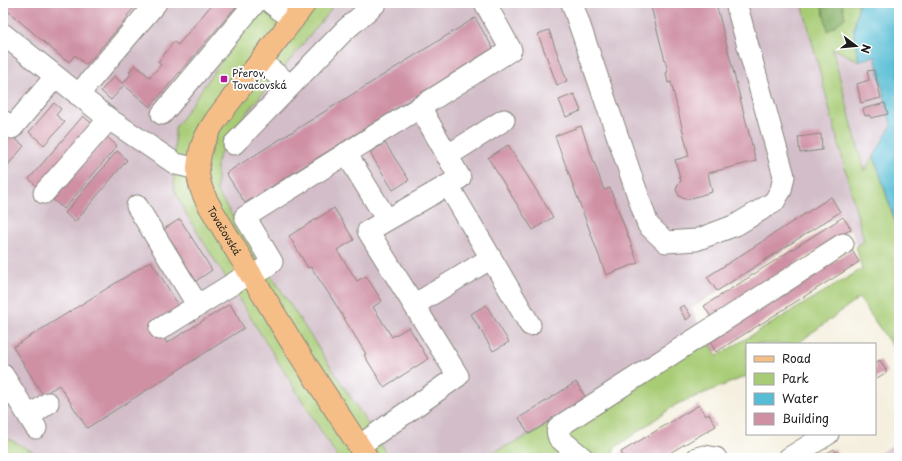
<svg xmlns="http://www.w3.org/2000/svg" width="902" height="461" font-family="'Playpen Sans',sans-serif">
<rect width="100%" height="100%" fill="#fff"/>
<filter id="ink" filterUnits="userSpaceOnUse"><feTurbulence type="fractalNoise" baseFrequency=".025" numOctaves="2"/><feDisplacementMap in="SourceGraphic" scale="8" xChannelSelector="R" yChannelSelector="G"/><feConvolveMatrix kernelMatrix="1 2 1 2 8 2 1 2 1" color-interpolation-filters="sRGB"/></filter>
<filter id="wash" filterUnits="userSpaceOnUse"><feTurbulence type="fractalNoise" baseFrequency=".012" numOctaves="4" result="noise"/><feDisplacementMap in="SourceGraphic" scale="16" xChannelSelector="R" yChannelSelector="G"/><feGaussianBlur stdDeviation="0.9" result="paint"/><feColorMatrix in="noise" values="0 0 0 0 0 0 0 0 0 0 0 0 0 0 0 0 0 1.4 0 .05"/><feComposite in="paint" operator="in"/></filter>
<g filter="url(#wash)">
<rect width="100%" height="100%" fill="#f4efde"/>
<!-- industrial -->
<path fill="#d2bdc8" d="M3 3H266L215 70 174 189 186 214 338 458H45L3 436Z
M334 3H802L864 241 856 246 851 229 841 214 691 309 702 329 536 432 481 458H390L217 192V162L227 137 329 12Z
M832 47 859 61 875 56 891 126 864 172Z
M899 441V458H872Z"/>
<!-- green -->
<path fill="#a8cc76" stroke="#627449" d="M266 3H334L329 12 227 137 217 162V192L390 458H338L186 214 174 189 175 128 215 70Z
M802 3H821L828 30 845 18 842 3H859L854 29V39L859 61 832 48 864 171 874 156 899 234V356L859 298 797 344H747V376L677 404 613 449 615 458H481L536 432 702 329 717 356 862 269 856 246 864 241Z
M3 436 45 458H3Z"/>
<!-- forest -->
<path fill="#86b067" stroke="#516642" d="M821 3H842L845 18 828 31Z"/>
<!-- water -->
<path fill="#56bdd4" stroke="#396c78" d="M859 3H899V234L874 156 891 126 875 56 859 61 854 39V29Z"/>
<g id="blocks">
<!-- building -->
<path fill="#cf90a4" d="M3 3H138L127 16 128 17 86 65 75 55 69 62 66 59 65 60 3 7Z
M213 3H239L150 107 124 85 111 100 101 91 114 76 123 84 131 74 129 72 135 65 150 77 161 65 158 62 174 42 178 45Z
M650 3H716L756 161 708 173 712 192 688 199H685L679 196 676 190 678 184 681 181 675 160 689 156 671 82 668 83 666 73 668 72Z
M475 18 493 48 245 203 226 173Z
M549 30 567 81 557 85 538 34Z
M874 70 881 98 861 103 857 84 869 80 867 71Z
M574 94 581 111 566 117 559 100Z
M54 103 61 109 56 115 65 122 44 145 29 132Z
M885 103 888 114 871 118 869 115 865 116 863 109Z
M83 116 94 125 39 188 29 179Z
M581 126 604 190 610 188 638 263 606 275 555 136Z
M3 129 24 146 3 171Z
M821 134 822 150 800 153 798 137Z
M107 137 117 146 64 209 53 200Z
M385 143 409 180 393 190 370 153Z
M508 145 553 217 533 230 488 158Z
M117 151 127 160 75 222 65 213Z
M831 197 840 212 717 291 707 277Z
M334 208 354 240 337 250 357 281 366 276 382 301 373 307 392 337 409 327 428 359 384 387 364 355 366 354 331 297 311 267 308 268 289 236Z
M843 217 851 229 711 317 704 306Z
M180 219 212 270 196 281 164 229Z
M852 250 859 262 716 352 709 340Z
M151 261 181 309 156 324 167 343 230 304 244 328 87 428 59 385 43 395 13 347Z
M486 305 509 342 493 351 471 314Z
M684 305 691 316 686 320 679 308Z
M880 360 887 372 877 378 875 375V363Z
M576 382 586 398 529 434 519 418Z
M699 405 706 416 709 414 716 426 661 458H624L621 452Z
M834 449 841 458H818Z"/>
</g>
</g>
<g filter="url(#ink)">
<use href="#blocks" fill-opacity="0" stroke="#88867d" stroke-width="1"/>
<g fill="none" stroke-linecap="round" stroke-linejoin="round">
<!-- minor casing -->
<g stroke="#88867d" stroke-width="23">
<path id="minor" d="M271 3 293 20
M572 3 648 225 666 242 696 240 736 225 774 202 781 190 784 176 736 3
M3 34 109 119 176 164 198 169
M260 61 290 85
M78 95 156 3
M420 107 460 178 448 185
M162 114 255 3
M3 121 12 128 55 77
M234 144 345 30 376 3
M346 153 387 220
M447 156 504 120
M44 193 109 119
M137 206 198 306
M491 258 530 325
M253 277 272 262 245 217 511 50 485 3
M160 329 250 273
M3 375 36 428
M29 417 48 403
M359 446 458 376 368 231 448 185 491 258 414 305
M583 458 559 438C557 433 556 430 560 426L843 244
M697 458 705 456 716 458
M789 458 828 434"/>
</g>
<!-- major casing -->
<g stroke="#88867d" stroke-width="24">
<g id="major">
<path id="s1" d="M305 3C281 36 255 67 231 100 220 114 208 129 202 146 200 152 199 160 198 167 197 184 205 199 213 212L294 346 367 458"/>
</g>
</g>
<!-- minor -->
<use href="#minor" stroke="#fff" stroke-width="21"/>
<!-- major -->
<use href="#major" stroke="#f6be87" stroke-width="22"/>
</g>
</g>
<!-- markers -->
<rect fill="#b5179e" stroke="#fff" stroke-width="1.5" x="220" y="75" width="8" height="8" rx="2"/>
<g text-anchor="middle" stroke-width="3.5" stroke-linejoin="round" paint-order="stroke">
<!-- poi labels -->
<g font-size="10" fill="#1c1c1c" stroke="#fff" text-anchor="start">
<text x="232" y="77">Přerov,<tspan x="232" dy="12">Tovačovská</tspan></text>
</g>
<!-- street labels -->
<g font-size="10" fill="#1c1c1c" stroke="#fff">
<text dy="4" stroke="none"><textPath href="#s1" startOffset="268">Tovačovská</textPath></text>
</g>
</g>
<!-- margin -->
<rect width="902" height="461" fill="none" stroke="#fff" stroke-width="16"/>
<!-- legend -->
<rect x="746" y="343" width="130" height="92" fill="#ffffff" stroke="#a4a4a4"/>
<rect x="754" y="356" width="20" height="6" fill="#f6be87" stroke="#a4a4a4"/>
<text x="782" y="363" font-size="12" fill="#1c1c1c">Road</text>
<rect x="754" y="373" width="20" height="12" fill="#a8cc76" stroke="#a4a4a4"/>
<text x="782" y="383" font-size="12" fill="#1c1c1c">Park</text>
<rect x="754" y="393" width="20" height="12" fill="#56bdd4" stroke="#a4a4a4"/>
<text x="782" y="403" font-size="12" fill="#1c1c1c">Water</text>
<rect x="754" y="413" width="20" height="12" fill="#cf90a4" stroke="#a4a4a4"/>
<text x="782" y="423" font-size="12" fill="#1c1c1c">Building</text>
<!-- north arrow -->
<g transform="translate(856 46) rotate(106)" stroke="#ffffff" stroke-width="3" paint-order="stroke">
<path d="M0-3L7 15L0 10L-7 15Z" fill="#1c1c1c"/>
<text y="-6" font-size="11" font-weight="bold" text-anchor="middle" fill="#1c1c1c">N</text>
</g>
</svg>
